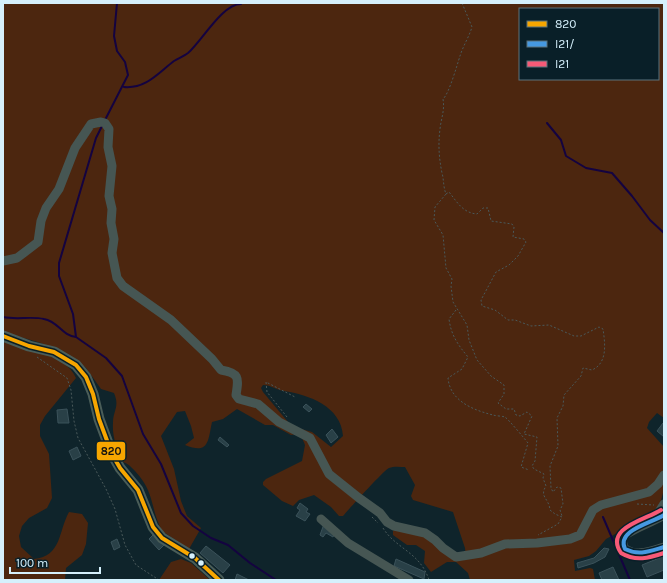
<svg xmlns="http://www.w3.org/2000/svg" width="667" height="583" font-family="Karla,sans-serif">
<rect width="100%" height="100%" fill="#0f242b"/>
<!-- green -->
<path fill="#4c260f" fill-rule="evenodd" d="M3 3H664V418L657 413 649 422 647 428 664 447V489L659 508 653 514 606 539 596 551 589 556 574 560 575 571 590 568 593 569 595 580H470L468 573 456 562H447L431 572 424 563 425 551 416 545H407L393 535V531L396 529 426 536 466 558 465 548 453 512 413 500 411 496 415 485 405 467C400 467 394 466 389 468 385 469 349 509 343 516H339L331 507 314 495 299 500 293 506 282 501 263 485V482L266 479 302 461 305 445 300 433 301 429 312 432 331 447 343 436C341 406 309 395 284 391 277 390 271 385 263 385L261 388 263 392 298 434 291 435 273 425H265L237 409 223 419 212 422C208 441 209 455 185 445L194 438 191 426 185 411 177 412 161 436 174 469 181 501 187 516 201 528 189 549 162 531C150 508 155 492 135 471 131 467 129 464 123 462 117 450 112 437 113 423 113 410 120 407 114 393L101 389 86 368 72 357 41 343 3 332ZM520 9H658V79H520Z
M3 342C27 349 65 353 76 378L45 416 40 425V436L49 454 52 498 47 508 29 518 22 526 19 536 21 547 34 559C62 556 58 532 69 512L82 514 88 523 86 544 82 555 66 568 65 580H3Z
M181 559 191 563 210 580H159L171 562Z"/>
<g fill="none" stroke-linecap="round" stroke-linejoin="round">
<!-- stream -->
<path stroke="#140340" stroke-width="2" d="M124 87C146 89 158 73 174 61 179 58 184 56 188 53 202 41 222 4 241 4
M105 120 128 75 125 62 117 51 114 36 117 3
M547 123 561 140 566 156 586 168 612 173 632 196 650 220 664 233
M102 126 96 138 59 263V276L73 314 76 337 106 358 122 376 143 434 161 464 181 513 193 526 211 538 228 545 250 563 276 580
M3 317C17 320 31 316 44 319 58 321 62 336 76 337
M603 517 630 580"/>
</g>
<!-- building -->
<path fill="#294047" stroke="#3b525a" d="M306 404 312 409 309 412 303 407Z
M67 409 69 423H58L57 410Z
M663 423 664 424V437L657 431Z
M332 429 338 437 331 443 326 435Z
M220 437 229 445 227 447 218 440Z
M77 447 81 456 73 460 69 451Z
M300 503 308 509 306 512 310 514 305 521 296 516 300 510 297 508Z
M324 524 335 533 333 537 326 533 323 537 320 535Z
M154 534 165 544 159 550 149 539Z
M117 539 120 547 114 550 111 542Z
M206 546 230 565 223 573 200 553Z
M604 548 609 549 605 557 594 563 578 568 577 563 594 558Z
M664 556V570L647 577 642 565Z
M396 559 425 572 424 579 394 566Z
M613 567 619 580H602L599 573Z
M237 574 249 580H235Z"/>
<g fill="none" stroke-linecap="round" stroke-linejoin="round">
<!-- path -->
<path stroke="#4a595a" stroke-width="1" stroke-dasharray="2 2" stroke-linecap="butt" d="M462 3 472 27C469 37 463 46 460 56 457 65 449 94 443 99 445 110 441 119 440 129 438 145 439 158 442 173 444 180 443 186 446 194L435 207 434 220 443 235 446 268 452 279 451 286 453 302 467 325 469 340 477 360 491 376 504 385V394L498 403 506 409H514L516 415 520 416 527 412 532 416 524 434 537 437 535 461 532 466 534 469 544 474 543 478 546 486C539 497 549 498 550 510L555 514 562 517 558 524 538 535
M446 194 449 192C457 202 463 213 477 214L483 208H488L491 221 512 224 514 227 513 237 524 239 526 242 518 256 509 265 496 272 481 300 482 306 495 310 508 320H515L531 326 549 325 574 336H581L599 327 603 329C605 343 608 363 592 370L583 368 581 376 564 395 563 406 557 418 558 446 550 466 551 488 553 492 557 487 561 488 563 504 560 510 562 516
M456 310 449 319C451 335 458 345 468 357L462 369 448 378C450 401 473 410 493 415 496 416 502 416 505 417 509 420 524 438 528 443L521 467 529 470
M37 357 67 378 71 390 74 421 78 438 106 489 115 509 125 545 136 565 159 580
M287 417 267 392 266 382 295 397
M637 504 654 505
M372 517 378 523
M383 528C396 549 420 552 429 580"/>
<!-- minor -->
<path stroke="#465653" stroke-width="9" d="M3 261 17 258 38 242 41 221 46 208 59 189 75 148 91 124 101 122 105 123 109 129 108 147 112 166 109 196 112 209 111 223 114 239 112 253 117 278 123 286 171 320 212 359 221 370C239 373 239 377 236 395L239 399 258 404 279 422 310 438 329 474 359 498 380 513 387 522 394 526 425 533 435 540 443 548 456 557 481 553 505 544 537 543 570 539 580 535 593 510 601 505 649 492 658 484 664 475
M664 515C656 521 627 531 624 537 621 541 623 545 625 549 638 557 650 551 664 547
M654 517 659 512 664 504
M321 519 348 543 409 580"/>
<!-- major -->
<path stroke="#4a5d58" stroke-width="11" d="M3 336 29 346 54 352 76 365 86 377 93 394 99 419 112 454 120 468 138 490 153 527 162 538 195 558 219 580"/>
<!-- bus-1 casing -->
<g stroke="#091f28" stroke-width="7">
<path id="bus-1" d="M3 336 29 346 54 352 76 365 86 377 93 394 99 419 112 454 120 468 138 490 153 527 162 538 195 558 219 580"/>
</g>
<!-- bus-2 casing -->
<g stroke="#091f28" stroke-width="7">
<path id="bus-2" d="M664 515C652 523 616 530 625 549 639 556 650 551 664 547"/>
</g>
<!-- bus-3 casing -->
<g stroke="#091f28" stroke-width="7">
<path id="bus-3" d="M661 510C645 520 604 528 621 553 636 562 649 558 664 553"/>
</g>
<!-- bus-1 -->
<use href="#bus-1" stroke="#f7a600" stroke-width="4"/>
<!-- bus-2 -->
<use href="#bus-2" stroke="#4699e1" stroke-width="4"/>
<!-- bus-3 -->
<use href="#bus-3" stroke="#f75a77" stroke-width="4"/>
</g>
<!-- markers -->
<g fill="#d5f0fc" stroke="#091f28" stroke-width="1.5">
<circle cx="192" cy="556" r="3.5"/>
<circle cx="201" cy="563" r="3.5"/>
</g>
<rect stroke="#091f28" stroke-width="1.5" x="96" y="441" width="30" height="20" rx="4" fill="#f7a600"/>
<g font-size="11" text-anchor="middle" font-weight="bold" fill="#111">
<text x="111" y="455">820</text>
</g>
<!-- border -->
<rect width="667" height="583" fill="none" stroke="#d5f0fc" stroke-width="8"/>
<!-- legend -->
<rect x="519" y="8" width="140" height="72" fill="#091f28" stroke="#5b737d"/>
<rect x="527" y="21" width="20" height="6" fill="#f7a600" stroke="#5b737d"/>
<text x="555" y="28" font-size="12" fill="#d5f0fc">820</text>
<rect x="527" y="41" width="20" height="6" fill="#4699e1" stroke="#5b737d"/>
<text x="555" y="48" font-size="12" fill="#d5f0fc">I21/</text>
<rect x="527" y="61" width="20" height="6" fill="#f75a77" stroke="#5b737d"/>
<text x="555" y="68" font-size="12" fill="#d5f0fc">I21</text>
<!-- scale -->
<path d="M10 567v6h90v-6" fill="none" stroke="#d5f0fc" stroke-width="2"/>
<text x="16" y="567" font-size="12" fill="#d5f0fc" stroke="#091f28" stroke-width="3" paint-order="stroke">100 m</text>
</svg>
